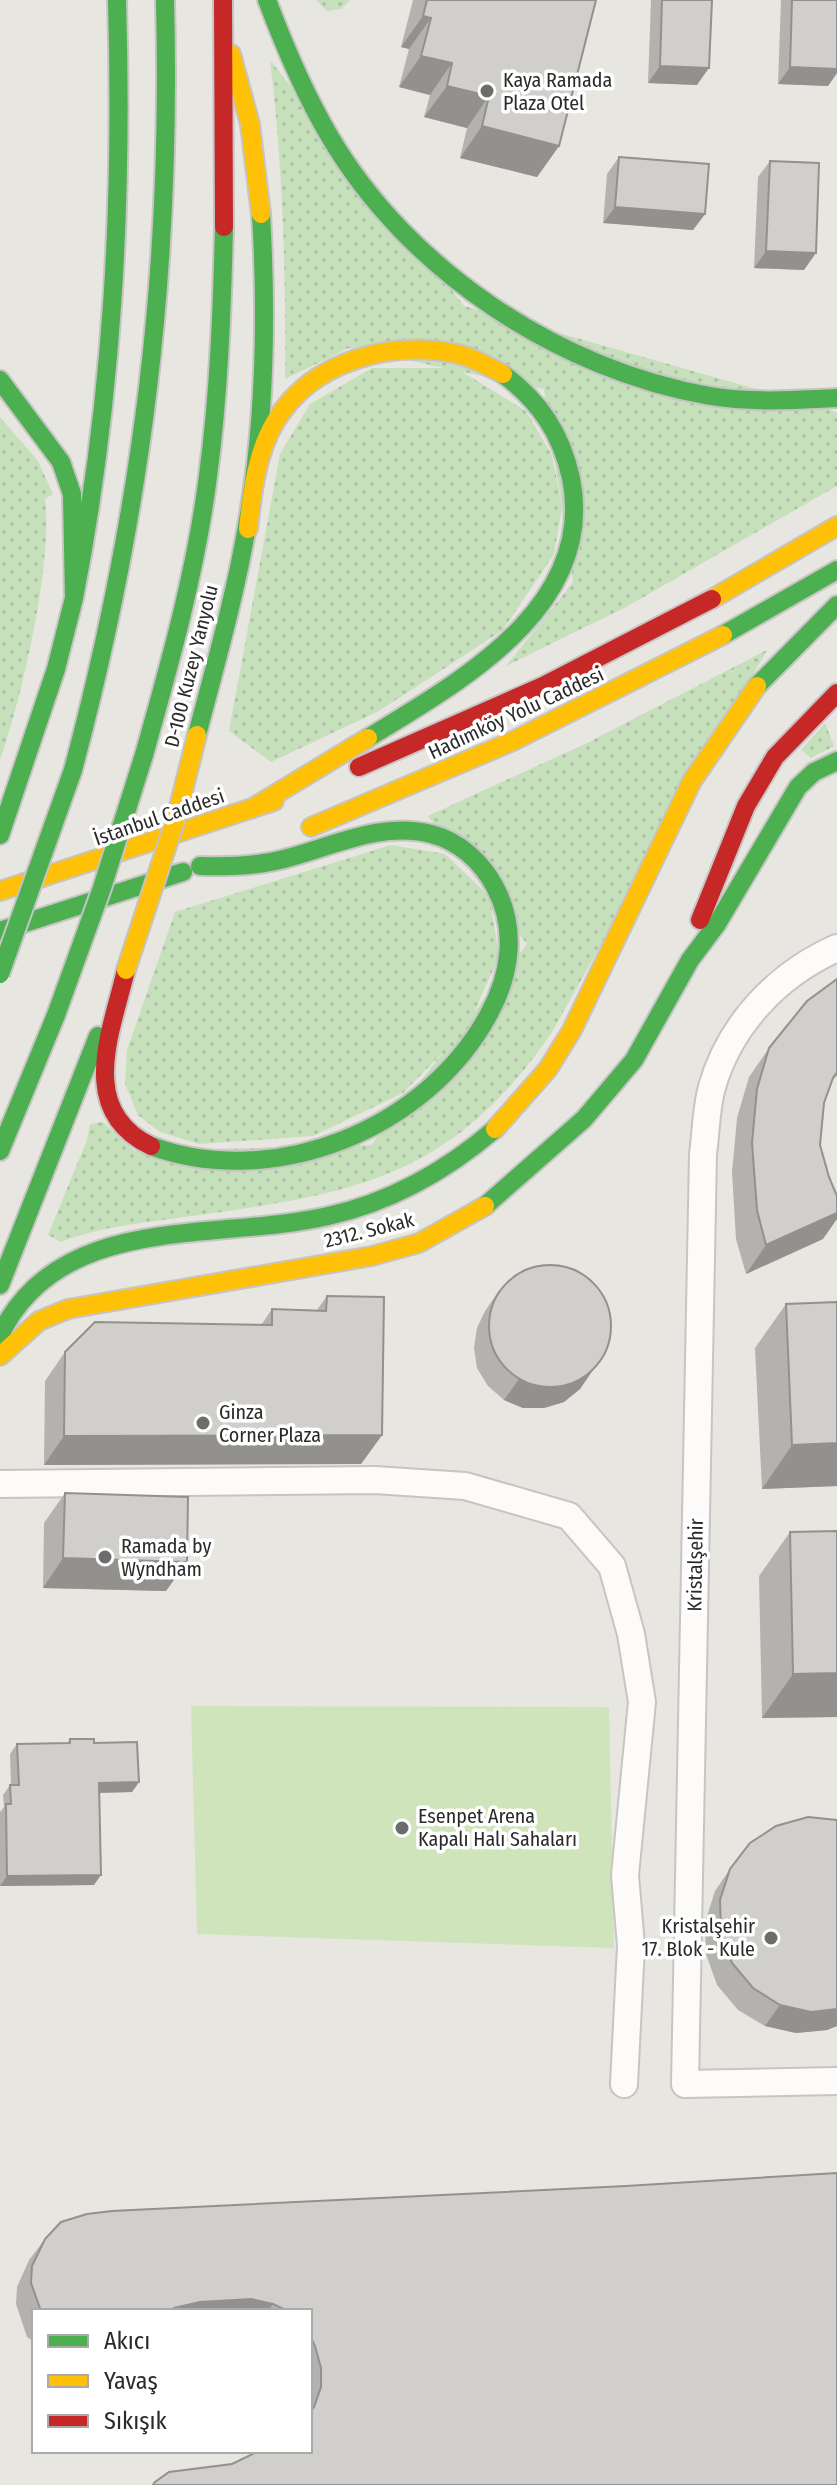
<svg xmlns="http://www.w3.org/2000/svg" width="837" height="2485" font-family="'Fira Sans Condensed',sans-serif">
<defs>
<pattern id="grass-dots" width="8" height="8" patternUnits="userSpaceOnUse" patternTransform="scale(2)"><rect width="8" height="8" fill="#c6e0bc"/><path d="M2 2h.1M6 6h.1" fill="none" stroke="#aac0a2" stroke-width="1.8" stroke-linecap="round"/></pattern>
</defs>
<rect width="100%" height="100%" fill="#e8e6e0"/>
<!-- grass -->
<path fill="url(#grass-dots)" d="M316 0H350L341 9 327 11Z
M270 60 464 306 837 412V486L626 607 506 666 573 582 544 389 349 348 285 379C286 272 283 167 270 60Z
M372 368H456L526 411 552 455 562 508 554 554 503 630 379 711 271 762 229 731 280 454 310 404Z
M0 417 38 461 53 494 45 499C53 563 22 698 0 760Z
M767 650 552 1032C454 1175 360 1193 199 1215 152 1222 105 1225 61 1242L48 1235 87 1140 90 1124 103 1122 135 1151 371 1145 527 944 428 816 587 743Z
M825 723 834 746 811 758 801 750Z
M391 845 445 854 490 897 499 957 467 1028 403 1093 313 1136 199 1144 160 1132 138 1115 125 1084 127 1050 175 912Z"/>
<!-- pitch -->
<path fill="#cfe4bb" d="M191 1706 609 1707 614 1948 197 1934Z"/>
<g fill="none" stroke-linecap="round" stroke-linejoin="round">
<!-- street casing -->
<g stroke="#c6c5c4" stroke-width="30">
<path id="street" d="M837 948C778 974 730 1024 712 1087 706 1108 706 1133 703 1154L685 2084 837 2081
M0 1484 375 1480 465 1486 569 1516 612 1566 631 1634 642 1702 625 1875 631 1946 624 2084"/>
</g>
<!-- fast casing -->
<g stroke="#c6c5c4" stroke-width="22">
<path id="fast" d="M267 0C285 48 304 93 330 137 408 270 559 370 710 396 752 403 795 400 837 398
M0 380 61 462 72 494 74 598 56 669 0 835
M74 598C113 399 123 202 117 0
M723 635 837 570
M757 686 837 605
M197 735C215 666 235 597 247 526 265 425 267 317 261 214
M368 738C460 681 597 607 571 478 561 433 540 402 503 374
M144 755C170 663 196 571 208 476 219 394 222 310 224 227
M73 770C143 507 172 272 165 0
M0 931 183 872
M151 1146C275 1191 427 1129 489 1014 511 974 517 928 495 887 482 862 459 841 431 834 380 821 332 847 284 859 257 866 228 867 200 866
M0 1151 56 1015
M485 1206 584 1119 634 1060 690 960 717 924 798 787 814 772 837 761
M0 1285 98 1036
M0 1335C60 1211 216 1242 328 1216 391 1202 446 1171 495 1129"/>
</g>
<!-- slow casing -->
<g stroke="#c6c5c4" stroke-width="22">
<path id="slow" d="M231 54 250 124 261 214
M248 529C252 493 256 454 275 422 312 360 391 340 458 354 474 358 489 367 503 374
M712 599 837 526
M251 809 368 738
M311 827 513 741 723 635
M0 891 274 801
M495 1129 548 1069 572 1030 692 781 757 686
M0 1356 39 1321 68 1309 372 1256 419 1243 485 1206"/>
</g>
<!-- jam casing -->
<g stroke="#c6c5c4" stroke-width="22">
<path id="jam" d="M223 0 224 227
M359 767 543 686 712 599
M700 920 746 806 775 757 837 693
M126 970C112 1030 76 1110 151 1146"/>
</g>
<!-- street -->
<use href="#street" stroke="#fcfbfa" stroke-width="26"/>
<!-- fast -->
<use href="#fast" stroke="#4caf50" stroke-width="18"/>
<!-- slow -->
<use href="#slow" stroke="#ffc107" stroke-width="18"/>
<!-- jam -->
<use href="#jam" stroke="#c62828" stroke-width="18"/>
<!-- fast-bridge casing -->
<g stroke="#c4c4c1" stroke-width="22" stroke-linecap="butt">
<path id="fast-bridge" d="M0 974 73 770
M56 1015 102 888 144 755"/>
</g>
<!-- slow-bridge casing -->
<g stroke="#c4c4c1" stroke-width="22" stroke-linecap="butt">
<path id="slow-bridge" d="M126 970 177 815 197 735"/>
</g>
<!-- fast-bridge -->
<use href="#fast-bridge" stroke="#4caf50" stroke-width="18"/>
<!-- slow-bridge -->
<use href="#slow-bridge" stroke="#ffc107" stroke-width="18"/>
</g>
<!-- wall -->
<path fill="#b4b2af" d="M413 0H596L559 146 537 177 460 158 467 128 424 117 430 95 399 87 409 49 401 47Z
M651 0H712L697 85 648 83Z
M781 0H837V73L828 86 778 84Z
M619 157 705 214 693 230 603 223 607 174Z
M770 161 804 270 754 268 758 177Z
M837 979V1076L833 1079 824 1103 820 1145 823 1239 746 1274 736 1239 732 1172 737 1118 749 1077 769 1048Z
M500 1289 595 1367 580 1389 564 1402 544 1408H523L504 1400 488 1386 477 1368 474 1348 477 1328 485 1311Z
M327 1296 382 1435 361 1464 44 1465 45 1381 65 1352 262 1324 272 1309 317 1310Z
M837 1302V1486L762 1489 755 1348 786 1304Z
M65 1493 166 1591 43 1588 44 1523Z
M790 1532 837 1717 762 1718 759 1576Z
M70 1739 94 1743 139 1782 132 1792 99 1793 94 1885 0 1886V1812L4 1807 3 1795 10 1785H11L10 1754 17 1744 67 1743Z
M837 1820V2026L827 2030 796 2033 765 2026 738 2010 717 1985 706 1954 705 1922 715 1891 730 1869Z
M837 2173V2485H153L155 2482 169 2472 232 2464 259 2451H310V2311H34V2342L27 2337 16 2304 17 2287 29 2260 45 2239 61 2222 87 2214 112 2211 626 2186Z"/>
<!-- shaded-wall -->
<path fill="#92918e" d="M423 16 431 18 409 49 401 47Z
M421 56 452 63 430 95 399 87Z
M660 66 709 68 697 85 648 83Z
M790 67 837 69V73L828 86 778 84Z
M447 86 489 96 467 128 424 117Z
M482 126 559 146 537 177 460 158Z
M615 207 705 214 693 230 603 223Z
M766 251 816 253 804 270 754 268Z
M837 1213V1219L823 1239 746 1274 766 1245Z
M595 1367 580 1389 564 1402 544 1408H523L504 1400 519 1379Z
M382 1435 361 1464 44 1465 64 1436Z
M837 1443V1486L762 1489 792 1445Z
M63 1558 187 1562 166 1591 43 1588Z
M837 1673V1717L762 1718 793 1674Z
M139 1782 132 1792 92 1793 99 1783Z
M101 1875 94 1885 0 1886 7 1876Z
M780 2005 837 2009V2026L827 2030 796 2033 765 2026Z
M251 2299 273 2304 268 2311H169L174 2308 200 2302Z"/>
<!-- building -->
<path fill="#d1cfcb" stroke="#92918e" stroke-width="2" d="M427 0H596L559 146 482 126 489 96 447 86 452 63 421 56 431 18 423 16Z
M662 0H712L709 68 660 66Z
M792 0H837V69L790 67Z
M619 157 709 164 705 214 615 207Z
M770 161 819 163 816 253 766 251Z
M837 979V1072L833 1078 824 1103 820 1145 829 1177 837 1196V1213L766 1245 757 1210 752 1143 757 1089 769 1048 807 1001Z
M489 1326a61 61 0 1 1 122 0a61 61 0 1 1-122 0Z
M327 1296 384 1297 382 1435 64 1436 65 1352 95 1322 272 1325V1309L326 1311Z
M837 1302V1443L792 1445 786 1304Z
M65 1493 188 1497 187 1562 63 1558Z
M837 1531V1673L793 1674 790 1532Z
M70 1739H94V1743L137 1742 139 1782 99 1783 101 1875 7 1876 6 1804H11L10 1785H19L17 1744 70 1743Z
M808 1817 837 1820V2009L811 2012 780 2005 753 1988 732 1963 721 1933 720 1900 730 1869 750 1843 776 1826Z
M837 2173V2485H153L155 2482 169 2472 232 2464 259 2451H310V2412L314 2407 321 2387V2368L315 2346 310 2336V2311H288L273 2304 251 2299 200 2302 174 2308 169 2311H41L31 2283 32 2266 45 2239 61 2222 87 2214 112 2211 626 2186Z"/>
<!-- markers -->
<g fill="#6c6c6a" stroke="#fff" stroke-width="3">
<circle cx="487" cy="91" r="8"/>
<circle cx="203" cy="1423" r="8"/>
<circle cx="105" cy="1557" r="8"/>
<circle cx="402" cy="1828" r="8"/>
<circle cx="771" cy="1938" r="8"/>
</g>
<g text-anchor="middle" stroke-width="7" stroke-linejoin="round" paint-order="stroke">
<!-- poi labels -->
<g font-size="20" fill="#2a2a2a" stroke="#fff" text-anchor="start">
<text x="503" y="87">Kaya Ramada<tspan x="503" dy="23">Plaza Otel</tspan></text>
<text x="219" y="1419">Ginza<tspan x="219" dy="23">Corner Plaza</tspan></text>
<text x="121" y="1553">Ramada by<tspan x="121" dy="23">Wyndham</tspan></text>
<text x="418" y="1823">Esenpet Arena<tspan x="418" dy="23">Kapalı Halı Sahaları</tspan></text>
<text x="755" y="1933" text-anchor="end">Kristalşehir<tspan x="755" dy="23">17. Blok - Kule</tspan></text>
</g>
<!-- street labels -->
<g font-size="20" fill="#2a2a2a" stroke="#fff">
<text transform="translate(191 666) rotate(-76)" y="7">D-100 Kuzey Yanyolu</text>
<text transform="translate(516 713) rotate(-25)" y="7">Hadımköy Yolu Caddesi</text>
<text transform="translate(159 817) rotate(-19)" y="7">İstanbul Caddesi</text>
<text transform="translate(369 1230) rotate(-14)" y="7">2312. Sokak</text>
<text transform="translate(695 1565) rotate(-89)" y="7">Kristalşehir</text>
</g>
</g>
<!-- legend -->
<rect x="32" y="2309" width="280" height="144" fill="#ffffff" stroke="#aaaaaa" stroke-width="2"/>
<rect x="48" y="2335" width="40" height="12" fill="#4caf50" stroke="#aaaaaa" stroke-width="2"/>
<text x="104" y="2349" font-size="24" fill="#2a2a2a">Akıcı</text>
<rect x="48" y="2375" width="40" height="12" fill="#ffc107" stroke="#aaaaaa" stroke-width="2"/>
<text x="104" y="2389" font-size="24" fill="#2a2a2a">Yavaş</text>
<rect x="48" y="2415" width="40" height="12" fill="#c62828" stroke="#aaaaaa" stroke-width="2"/>
<text x="104" y="2429" font-size="24" fill="#2a2a2a">Sıkışık</text>
</svg>
